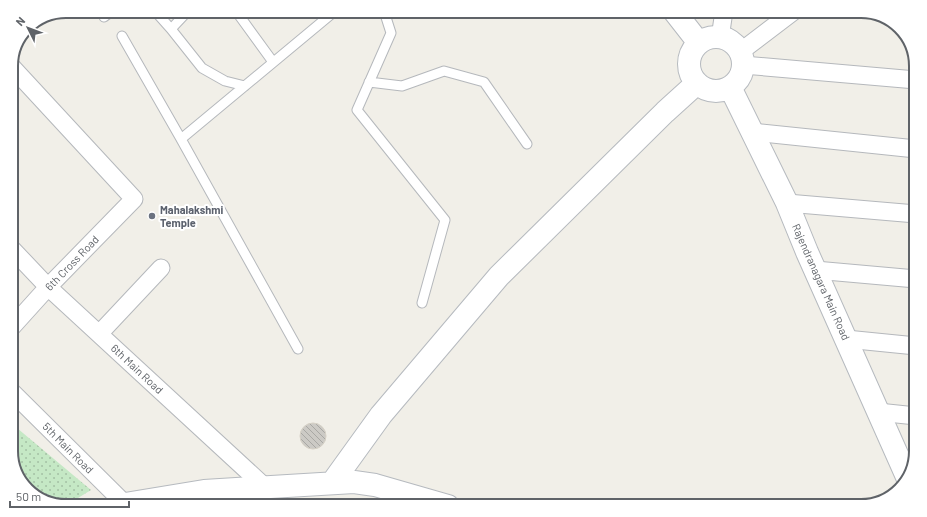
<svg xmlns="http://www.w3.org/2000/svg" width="927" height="517" font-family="Barlow,sans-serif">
<defs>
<pattern id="park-dots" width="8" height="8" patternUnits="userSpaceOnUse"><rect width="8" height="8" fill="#c5e8c5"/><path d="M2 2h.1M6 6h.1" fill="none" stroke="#a3c0a4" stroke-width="1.8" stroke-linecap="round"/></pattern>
<pattern id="building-back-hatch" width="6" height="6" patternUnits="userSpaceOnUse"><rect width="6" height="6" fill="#cccac5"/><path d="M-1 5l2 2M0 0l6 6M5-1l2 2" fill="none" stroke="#a9a8a4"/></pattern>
</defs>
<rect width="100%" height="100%" fill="#f1efe8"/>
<!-- park -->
<path fill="url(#park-dots)" d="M11 423 91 490 65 506 39 499 20 481 11 454Z"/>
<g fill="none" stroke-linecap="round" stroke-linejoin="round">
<!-- stream -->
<path stroke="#aadaff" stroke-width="5" d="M34 495 47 497 65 506"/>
</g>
<!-- building -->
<path fill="url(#building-back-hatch)" stroke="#d6d1c6" d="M300 436a13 13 0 1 1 26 0a13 13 0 1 1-26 0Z"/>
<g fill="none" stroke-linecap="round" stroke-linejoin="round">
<!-- lane casing -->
<g stroke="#b5b8bc" stroke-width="11">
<path id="lane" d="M155 11 171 29
M188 11 171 29 202 68 225 81 245 86
M236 11 273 62
M384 11 391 33 357 110 445 220 422 303
M104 17 112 11
M122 36 181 139 335 11
M369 82 402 86 444 71 484 82 527 144
M181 139 298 349"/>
</g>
<!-- street casing -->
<g stroke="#b5b8bc" stroke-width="19">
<path id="street" d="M720 38 724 11
M740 52 794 11
M743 65 916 80
M11 66 134 199 48 287 11 328
M752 132 916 149
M787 203 916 214
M11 248 48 287 266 488
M815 270 916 279
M99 334 161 268
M846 339 916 346
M11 391 125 504V506
M878 412 916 416
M204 491 214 506"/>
</g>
<!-- secondary casing -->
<g stroke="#b6babf" stroke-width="24">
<path id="secondary" d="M674 11 699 43
M689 64a27 27 0 1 1 54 0a27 27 0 1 1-54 0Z
M730 87 787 203 807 252 908 479
M332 483 381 415 499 276 665 112 697 83
M121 506 125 504 204 491 354 482 375 485 448 506"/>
</g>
<!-- lane -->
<use href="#lane" stroke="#fff" stroke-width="9"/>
<!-- street -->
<use href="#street" stroke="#fff" stroke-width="17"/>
<!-- secondary -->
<use href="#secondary" stroke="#fff" stroke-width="22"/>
</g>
<!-- markers -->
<circle fill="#6b7280" stroke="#fff" stroke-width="1.5" cx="152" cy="216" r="4"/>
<g text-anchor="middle" stroke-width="4" stroke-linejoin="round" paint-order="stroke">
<!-- worship labels -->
<g font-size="11" font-weight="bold" fill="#5b616d" stroke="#fff" text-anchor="start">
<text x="160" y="214">Mahalakshmi<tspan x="160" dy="13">Temple</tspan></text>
</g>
<!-- street labels -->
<g font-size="11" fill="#5f6368" stroke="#fff">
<text transform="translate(72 263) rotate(-46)" y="4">6th Cross Road</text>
<text transform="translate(821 282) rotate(66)" y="4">Rajendranagara Main Road</text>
<text transform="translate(137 369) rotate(43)" y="4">6th Main Road</text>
<text transform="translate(68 448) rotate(45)" y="4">5th Main Road</text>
</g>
</g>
<!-- crop -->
<path d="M0 0H927V517H0ZM66 18H861A48 48 0 0 1 909 66V451A48 48 0 0 1 861 499H66A48 48 0 0 1 18 451V66A48 48 0 0 1 66 18Z" fill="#fff" fill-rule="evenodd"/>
<path fill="none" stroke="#5f6368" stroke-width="2" d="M66 18H861A48 48 0 0 1 909 66V451A48 48 0 0 1 861 499H66A48 48 0 0 1 18 451V66A48 48 0 0 1 66 18Z"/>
<!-- north arrow -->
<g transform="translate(28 28) rotate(312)" stroke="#ffffff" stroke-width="3" paint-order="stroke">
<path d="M0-3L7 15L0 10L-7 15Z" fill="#5f6368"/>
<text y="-6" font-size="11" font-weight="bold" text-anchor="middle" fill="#5f6368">N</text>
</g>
<!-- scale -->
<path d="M10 501v6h119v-6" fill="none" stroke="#5f6368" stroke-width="2"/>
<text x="16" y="501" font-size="12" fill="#5f6368" stroke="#ffffff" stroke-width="3" paint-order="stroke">50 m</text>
</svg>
